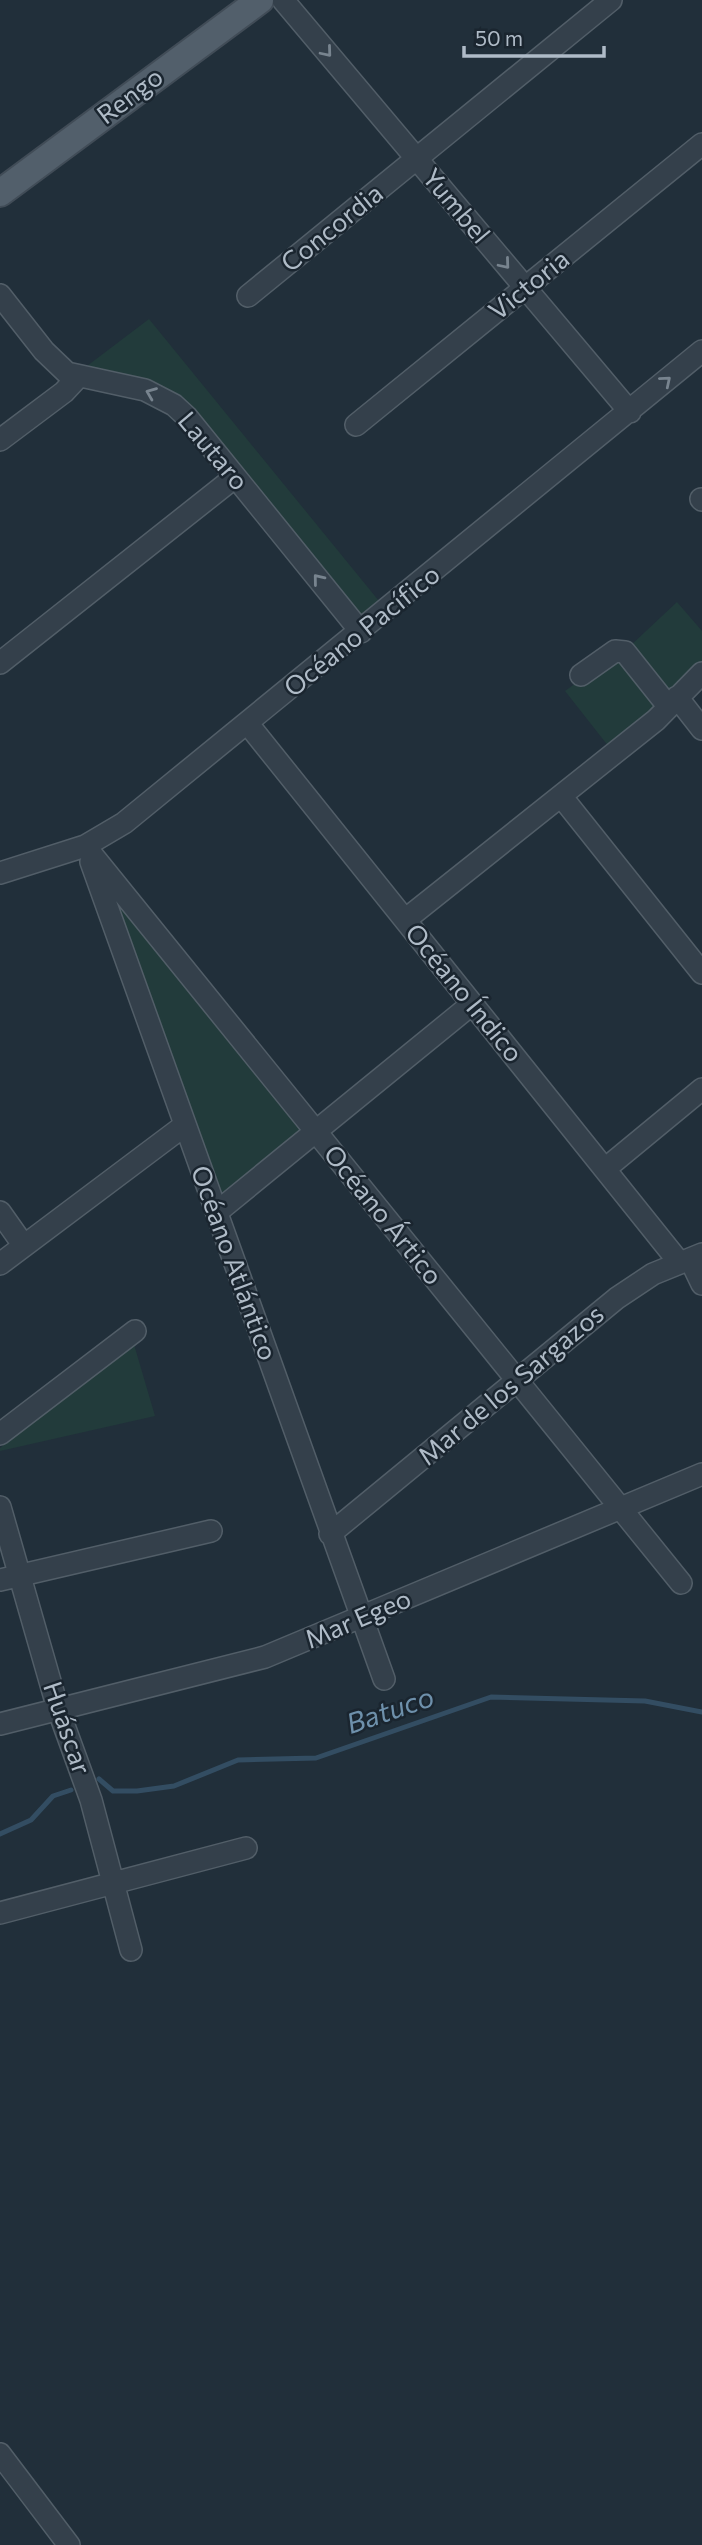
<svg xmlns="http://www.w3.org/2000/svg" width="702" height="2545" font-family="Commissioner,sans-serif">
<rect width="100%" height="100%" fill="#212f3a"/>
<!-- green -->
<path fill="#223b3b" d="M149 319 379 601 361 617 181 401 148 380 87 366Z
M677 602 702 631V665L669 699 629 647Z
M613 656 622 657 660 705 609 747 565 691Z
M99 873 308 1131 219 1199Z
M133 1341 155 1416 0 1451V1448Z"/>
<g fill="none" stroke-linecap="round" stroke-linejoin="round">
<!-- stream -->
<path stroke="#334d62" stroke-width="5" d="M99 1779 113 1791H137L174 1786 238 1760 316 1758 491 1697 645 1701 702 1712
M0 1834 31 1820 53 1796 71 1790"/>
<!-- minor casing -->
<g stroke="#525e68" stroke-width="24">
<path id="minor" d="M283 0 630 412
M0 295 44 351 67 373 145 390 174 405 187 417 361 632
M248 296 611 0
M356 425 702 144
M0 440 64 392 78 377
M701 499 702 500
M0 663 235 477
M581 675 615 651 625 652 668 706
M677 697 702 729
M248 724 679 1262
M561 796 702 973
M85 846 681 1583
M91 862 384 1679
M0 873 85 846 124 823 702 351
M405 920 656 720 702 673
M605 1169 702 1089
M0 1212 24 1246
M217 1212 472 1004
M690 1259 702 1284
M0 1264 185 1125
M0 1434 135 1331
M0 1507 58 1709 91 1800 131 1950
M330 1534 617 1298 653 1274 702 1254
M0 1580 211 1531
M0 1724 265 1657 702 1474
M0 1913 246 1848
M0 2454 69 2545"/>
</g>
<!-- major casing -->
<g stroke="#414c57" stroke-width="30">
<path id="major" d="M0 193 260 0"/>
</g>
<!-- minor -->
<use href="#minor" stroke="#34404b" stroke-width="21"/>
<!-- major -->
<use href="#major" stroke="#525f6b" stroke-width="26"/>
</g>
<!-- one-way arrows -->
<defs><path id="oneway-chevron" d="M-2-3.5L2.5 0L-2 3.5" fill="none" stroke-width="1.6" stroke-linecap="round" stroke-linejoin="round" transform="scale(1.75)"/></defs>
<g stroke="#78848f">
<use href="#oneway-chevron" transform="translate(327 52) rotate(50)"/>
<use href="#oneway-chevron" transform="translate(505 264) rotate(50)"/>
<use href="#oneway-chevron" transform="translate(666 381) rotate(-40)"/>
<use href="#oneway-chevron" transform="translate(151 393) rotate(-158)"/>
<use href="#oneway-chevron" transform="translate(318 579) rotate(-129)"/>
</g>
<g text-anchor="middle" stroke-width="5" stroke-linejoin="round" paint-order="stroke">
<!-- street labels -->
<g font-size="26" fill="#afbbc7" stroke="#1a252f">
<text transform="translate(130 96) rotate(-37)" y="9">Rengo</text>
<text transform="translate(456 206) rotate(50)" y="9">Yumbel</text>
<text transform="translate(332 228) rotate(-39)" y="9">Concordia</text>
<text transform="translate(529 285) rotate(-39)" y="9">Victoria</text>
<text transform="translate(213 451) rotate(50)" y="9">Lautaro</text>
<text transform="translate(362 631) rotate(-39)" y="9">Océano Pacífico</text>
<text transform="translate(464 993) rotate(51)" y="9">Océano Índico</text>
<text transform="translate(383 1215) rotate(51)" y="9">Océano Ártico</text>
<text transform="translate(234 1263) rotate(70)" y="9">Océano Atlántico</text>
<text transform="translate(511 1385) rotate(-40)" y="9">Mar de los Sargazos</text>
<text transform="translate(358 1619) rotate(-23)" y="9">Mar Egeo</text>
<text transform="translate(67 1728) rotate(71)" y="9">Huáscar</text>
</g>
<!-- water labels -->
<g font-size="28" font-style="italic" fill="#6e90ab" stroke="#1a252f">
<text transform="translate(390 1710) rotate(-19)" y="10">Batuco</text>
</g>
</g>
<!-- scale -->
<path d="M464 46v10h140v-10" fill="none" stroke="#afbbc7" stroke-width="3.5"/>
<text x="475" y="46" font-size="21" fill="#afbbc7" stroke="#1a252f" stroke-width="5" paint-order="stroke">50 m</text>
</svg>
